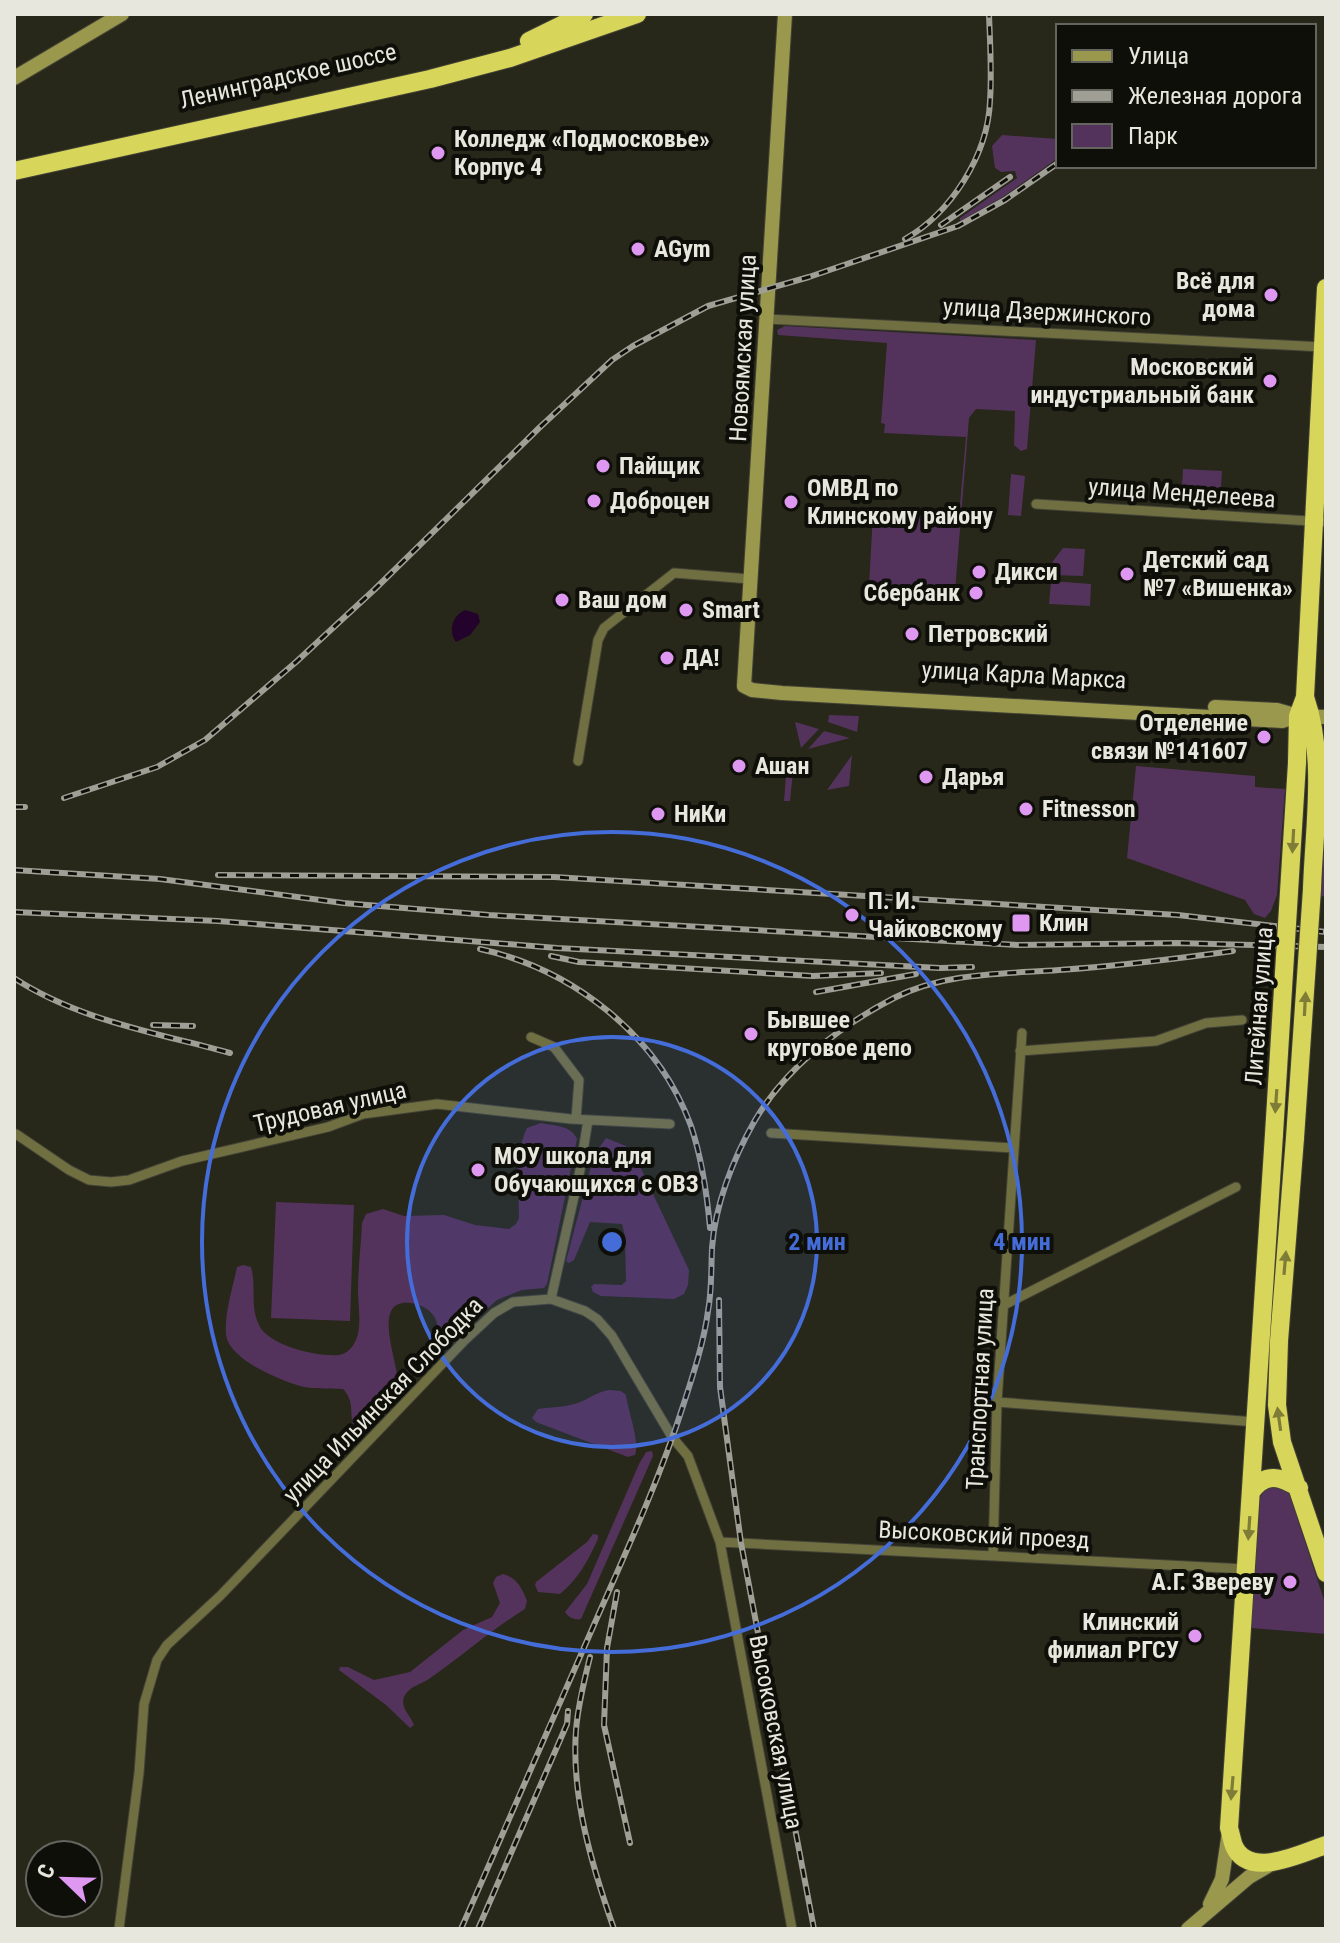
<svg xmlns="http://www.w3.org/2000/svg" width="1340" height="1943" font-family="'Roboto Condensed',sans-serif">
<rect width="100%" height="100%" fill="#27271a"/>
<!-- green -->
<path fill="#53335b" d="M1002 135 1058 139V158L1003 197 960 221V218L1017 178 1015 171 1001 172 995 168 992 146Z
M785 326 1036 340 1027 449 1021 451 1014 445 1015 411 976 409 969 418 955 591 869 586 873 513 959 516 966 437 884 433 885 424 881 423 887 343 778 335 777 330Z
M1183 469 1222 471 1221 488 1182 486Z
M1011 474 1025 476 1021 516 1008 515Z
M1063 548 1085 549 1083 576 1051 575 1053 561Z
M1051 581 1091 584 1090 606 1049 604Z
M829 715 859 716 857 732 828 722Z
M795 722 819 729 801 748Z
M824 731 850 738 808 749Z
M852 755 849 786 827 790Z
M787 762 794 763 790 801H784Z
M1136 766 1255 776V787L1285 789 1277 895 1271 911 1265 918 1254 914 1245 900 1127 858Z
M1326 770V896L1318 897Z
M541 1123C555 1126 571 1125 577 1139L547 1284 544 1288 522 1290 497 1300 457 1336 422 1373 411 1375 406 1371 407 1364C419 1352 448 1334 433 1315 428 1308 419 1304 411 1303 366 1297 404 1373 398 1393 393 1407 375 1420 365 1430H356C347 1418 357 1404 343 1389 327 1388 309 1390 294 1384 273 1377 229 1358 226 1335 224 1314 233 1287 237 1267L243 1265 251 1267C257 1287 249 1307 260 1327 271 1346 318 1357 339 1355 347 1354 353 1347 356 1340 362 1325 358 1306 358 1291 358 1268 361 1245 362 1223L366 1214 383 1209 404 1216 444 1215 475 1225 509 1229 516 1224 519 1218C519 1189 514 1154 527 1128Z
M606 1138 626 1146 634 1154 689 1270 688 1285 684 1294 674 1299 601 1296 593 1292 591 1287 594 1284 622 1285 626 1281 625 1236 622 1224 590 1222 574 1260 569 1263 566 1261 594 1155Z
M276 1202 354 1205 350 1321 271 1318Z
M609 1390 621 1391 626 1395C628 1411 640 1442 635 1455L628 1457 536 1422 532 1418 538 1409C553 1407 572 1407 585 1400 594 1395 599 1392 609 1390Z
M652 1451 653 1456 581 1619C574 1620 569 1618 565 1612L587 1584 639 1464 646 1452Z
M1274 1485 1288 1490 1326 1606V1634L1251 1628 1260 1498 1265 1489Z
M593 1534 598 1535V1539C588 1561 578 1579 560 1594L538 1592 535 1585 536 1582 587 1542Z
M503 1574C517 1578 522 1588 527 1601L525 1609C491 1630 461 1657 429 1679 420 1685 409 1686 404 1697 400 1708 411 1716 414 1725L410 1728 386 1705 339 1670 340 1667H348L374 1680 410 1672 463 1630 492 1617 500 1603 493 1583 496 1577Z"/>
<!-- water -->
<path fill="#23022b" d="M465 610 478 614 480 622 470 635 456 642C448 631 452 616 465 610Z"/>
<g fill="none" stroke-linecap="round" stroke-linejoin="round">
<!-- street casing -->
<g stroke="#424235" stroke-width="11">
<path id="street" d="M767 319 1323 347
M1036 504 1326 522
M578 761 598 640 604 628 674 573 750 579
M531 1037 554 1047 579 1080 576 1119
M1020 1051 1156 1041 1206 1023 1242 1020
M771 1133 1013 1148
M16 1134 69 1170 89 1180 111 1182 129 1180 182 1161 328 1127 363 1114 437 1104 571 1119 670 1124
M551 1299 580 1170 588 1120
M1004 1305 1236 1187
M997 1402 1256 1422
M720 1542 1246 1569
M993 1555 997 1402 1022 1033
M119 1929 139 1773 144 1704 157 1660 167 1645 220 1596 465 1340 494 1313 513 1302 551 1299 585 1311 597 1319 612 1336 672 1437 688 1456 720 1542 792 1929"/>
</g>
<!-- secondary casing -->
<g stroke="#424235" stroke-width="16">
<path id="secondary" d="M785 14 744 686 752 690 782 693 1282 721 1298 716
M14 78 122 14
M1215 707 1277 710 1298 716 1326 717
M1210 1904 1222 1879 1229 1832
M1188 1929 1249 1877 1273 1863"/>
</g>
<!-- highway casing -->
<g stroke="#424235" stroke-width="20">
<path id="highway" d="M529 41 584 14
M14 171 430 79 510 58 637 14
M1305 697C1326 758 1314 826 1312 889
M1297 763 1298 716 1305 697 1326 288
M1274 1134 1229 1828C1231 1834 1232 1841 1234 1846 1249 1880 1302 1853 1326 1845
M1295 1138 1279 1341 1277 1405 1282 1442 1326 1573
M1251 1492C1266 1471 1281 1477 1299 1488"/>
</g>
<!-- street -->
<use href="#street" stroke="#706f42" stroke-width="9"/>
<!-- secondary -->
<use href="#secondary" stroke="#9a984d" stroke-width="14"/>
<!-- highway -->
<use href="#highway" stroke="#d8d55b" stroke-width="18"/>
<!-- rail casing -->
<g stroke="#9f9f95" stroke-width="6">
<path id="rail" d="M941 225 1010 177
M905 239C951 213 988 155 990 101 992 72 990 43 989 14
M64 798 157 767 205 740 296 662 375 589 539 428 612 360 633 346 708 306 809 277 958 226 1005 200 1058 163
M14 807H25
M14 870 160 879 343 903 489 915 1018 945 1177 943 1326 947
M218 875 554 877 1178 915 1326 932
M14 912 218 921 557 948 940 968 972 967
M480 949C572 969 658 1035 691 1126 702 1159 707 1194 710 1228
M551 956 579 962 813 976 881 973
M14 978C78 1020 157 1033 230 1053
M816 992 916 974
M153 1025 193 1026
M719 1300 720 1387 741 1543 814 1929
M617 1592 607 1648 604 1725 630 1843
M590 1657C584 1681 578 1705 576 1730 571 1797 592 1866 614 1929
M461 1929C505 1828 549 1727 593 1627 625 1554 659 1481 683 1406 693 1375 704 1342 708 1311 712 1290 711 1269 712 1248 715 1205 733 1159 754 1122 785 1068 840 1026 894 998 945 972 1004 974 1059 970 1117 966 1175 959 1233 951
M478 1929 567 1724 568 1711"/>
</g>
<!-- rail -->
<use href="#rail" stroke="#0f0f0a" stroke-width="3" stroke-dasharray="9" stroke-linecap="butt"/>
<!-- highway-bridge casing -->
<g stroke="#424235" stroke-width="20" stroke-linecap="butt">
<path id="highway-bridge" d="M1274 1134 1297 763
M1295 1138 1312 889"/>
</g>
<!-- highway-bridge -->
<use href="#highway-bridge" stroke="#d8d55b" stroke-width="18"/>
</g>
<!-- one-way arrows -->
<defs><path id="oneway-solid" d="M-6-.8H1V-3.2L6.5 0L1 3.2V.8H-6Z" transform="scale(2)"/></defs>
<g fill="#7e7c37">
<use href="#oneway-solid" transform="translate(1293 841) rotate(93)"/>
<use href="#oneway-solid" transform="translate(1305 1004) rotate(-87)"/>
<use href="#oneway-solid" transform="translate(1276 1101) rotate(94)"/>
<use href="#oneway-solid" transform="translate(1285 1263) rotate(-85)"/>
<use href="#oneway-solid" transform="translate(1279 1419) rotate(-98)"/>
<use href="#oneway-solid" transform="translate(1249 1528) rotate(94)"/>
<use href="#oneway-solid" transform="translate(1232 1788) rotate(95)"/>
</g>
<!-- distance rings -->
<circle cx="612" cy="1242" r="205" fill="#456dd9" fill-opacity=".12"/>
<g fill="none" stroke="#456dd9" stroke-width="4">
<circle cx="612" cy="1242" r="205"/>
<circle cx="612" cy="1242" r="410"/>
</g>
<!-- markers -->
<g fill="#df98f1" stroke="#0f0f0a" stroke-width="3">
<circle cx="438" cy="153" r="8"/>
<circle cx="638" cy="249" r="8"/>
<circle cx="1271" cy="295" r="8"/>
<circle cx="1270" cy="381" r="8"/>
<circle cx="603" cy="466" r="8"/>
<circle cx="594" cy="501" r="8"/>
<circle cx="791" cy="502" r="8"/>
<circle cx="979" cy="572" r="8"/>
<circle cx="1127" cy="574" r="8"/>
<circle cx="976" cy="593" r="8"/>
<circle cx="562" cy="600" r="8"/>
<circle cx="686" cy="610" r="8"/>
<circle cx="912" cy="634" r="8"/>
<circle cx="667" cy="658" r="8"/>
<circle cx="1264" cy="737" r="8"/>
<circle cx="739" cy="766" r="8"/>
<circle cx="926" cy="777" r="8"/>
<circle cx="1026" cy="809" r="8"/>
<circle cx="658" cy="814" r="8"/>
<circle cx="852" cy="915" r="8"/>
<rect x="1011" y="913" width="20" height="20" rx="4"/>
<circle cx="751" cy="1034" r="8"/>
<circle cx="478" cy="1170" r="8"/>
<circle cx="1290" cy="1582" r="8"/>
<circle cx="1195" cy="1636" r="8"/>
</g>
<g text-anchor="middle" stroke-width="8" stroke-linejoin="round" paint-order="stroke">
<!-- street labels -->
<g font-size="24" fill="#e7e7de" stroke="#0f0f0a">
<text transform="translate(288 76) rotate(-13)" y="8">Ленинградское шоссе</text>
<text transform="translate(1047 312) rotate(3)" y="8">улица Дзержинского</text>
<text transform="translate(743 348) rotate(-87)" y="8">Новоямская улица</text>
<text transform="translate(1182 493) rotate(4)" y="8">улица Менделеева</text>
<text transform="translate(1024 675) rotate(3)" y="8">улица Карла Маркса</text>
<text transform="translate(1259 1006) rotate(-86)" y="8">Литейная улица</text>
<text transform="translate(330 1107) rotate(-13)" y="8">Трудовая улица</text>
<text transform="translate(980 1389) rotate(-87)" y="8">Транспортная улица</text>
<text transform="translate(383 1400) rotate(-46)" y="8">улица Ильинская Слободка</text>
<text transform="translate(984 1535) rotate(3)" y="8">Высоковский проезд</text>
<text transform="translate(776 1732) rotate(79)" y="8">Высоковская улица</text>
</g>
<!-- poi labels -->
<g font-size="24" font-weight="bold" fill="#e7e7de" stroke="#0f0f0a" text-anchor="start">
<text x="454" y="147">Колледж «Подмосковье»<tspan x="454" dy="28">Корпус 4</tspan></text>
<text x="654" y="257">AGym</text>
<text x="1255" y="289" text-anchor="end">Всё для<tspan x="1255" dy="28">дома</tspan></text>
<text x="1254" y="375" text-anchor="end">Московский<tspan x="1254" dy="28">индустриальный банк</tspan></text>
<text x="619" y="474">Пайщик</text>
<text x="807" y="496">ОМВД по<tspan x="807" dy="28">Клинскому району</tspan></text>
<text x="610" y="509">Доброцен</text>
<text x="1143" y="568">Детский сад<tspan x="1143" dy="28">№7 «Вишенка»</tspan></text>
<text x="995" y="580">Дикси</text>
<text x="960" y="601" text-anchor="end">Сбербанк</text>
<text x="578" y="608">Ваш дом</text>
<text x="702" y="618">Smart</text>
<text x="928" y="642">Петровский</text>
<text x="683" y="666">ДА!</text>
<text x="1248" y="731" text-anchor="end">Отделение<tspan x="1248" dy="28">связи №141607</tspan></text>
<text x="755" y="774">Ашан</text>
<text x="942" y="785">Дарья</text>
<text x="1042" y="817">Fitnesson</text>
<text x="674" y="822">НиКи</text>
<text x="868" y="909">П. И.<tspan x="868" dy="28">Чайковскому</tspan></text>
<text x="1039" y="931">Клин</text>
<text x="767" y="1028">Бывшее<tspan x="767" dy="28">круговое депо</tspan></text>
<text x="494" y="1164">МОУ школа для<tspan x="494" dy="28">Обучающихся с ОВЗ</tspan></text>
<text x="1274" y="1590" text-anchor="end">А.Г. Звереву</text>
<text x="1179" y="1630" text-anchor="end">Клинский<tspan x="1179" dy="28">филиал РГСУ</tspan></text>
</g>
</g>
<circle cx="612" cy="1242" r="12" fill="#456dd9" stroke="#0f0f0a" stroke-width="4"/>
<g font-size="24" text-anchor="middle" font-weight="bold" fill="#456dd9" stroke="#0f0f0a" stroke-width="8" stroke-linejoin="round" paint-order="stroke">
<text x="817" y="1250">2 мин</text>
<text x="1022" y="1250">4 мин</text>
</g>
<!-- border -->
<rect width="1340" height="1943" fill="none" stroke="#e7e7de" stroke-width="32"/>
<!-- legend -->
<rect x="1056" y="24" width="260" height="144" fill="#0f0f0a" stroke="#65655f" stroke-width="2"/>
<rect x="1072" y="50" width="40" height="12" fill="#9a984d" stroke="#65655f" stroke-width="2"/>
<text x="1128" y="64" font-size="24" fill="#e7e7de">Улица</text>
<rect x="1072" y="90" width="40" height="12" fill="#9f9f95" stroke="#65655f" stroke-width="2"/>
<text x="1128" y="104" font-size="24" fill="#e7e7de">Железная дорога</text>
<rect x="1072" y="124" width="40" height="24" fill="#53335b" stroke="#65655f" stroke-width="2"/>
<text x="1128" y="144" font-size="24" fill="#e7e7de">Парк</text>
<!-- north arrow -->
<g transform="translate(64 1879) rotate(293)"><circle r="38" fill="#0f0f0a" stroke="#65655f" stroke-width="2"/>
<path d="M0-6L14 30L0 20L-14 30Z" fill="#df98f1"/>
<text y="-12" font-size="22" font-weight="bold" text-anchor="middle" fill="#e7e7de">С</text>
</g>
</svg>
